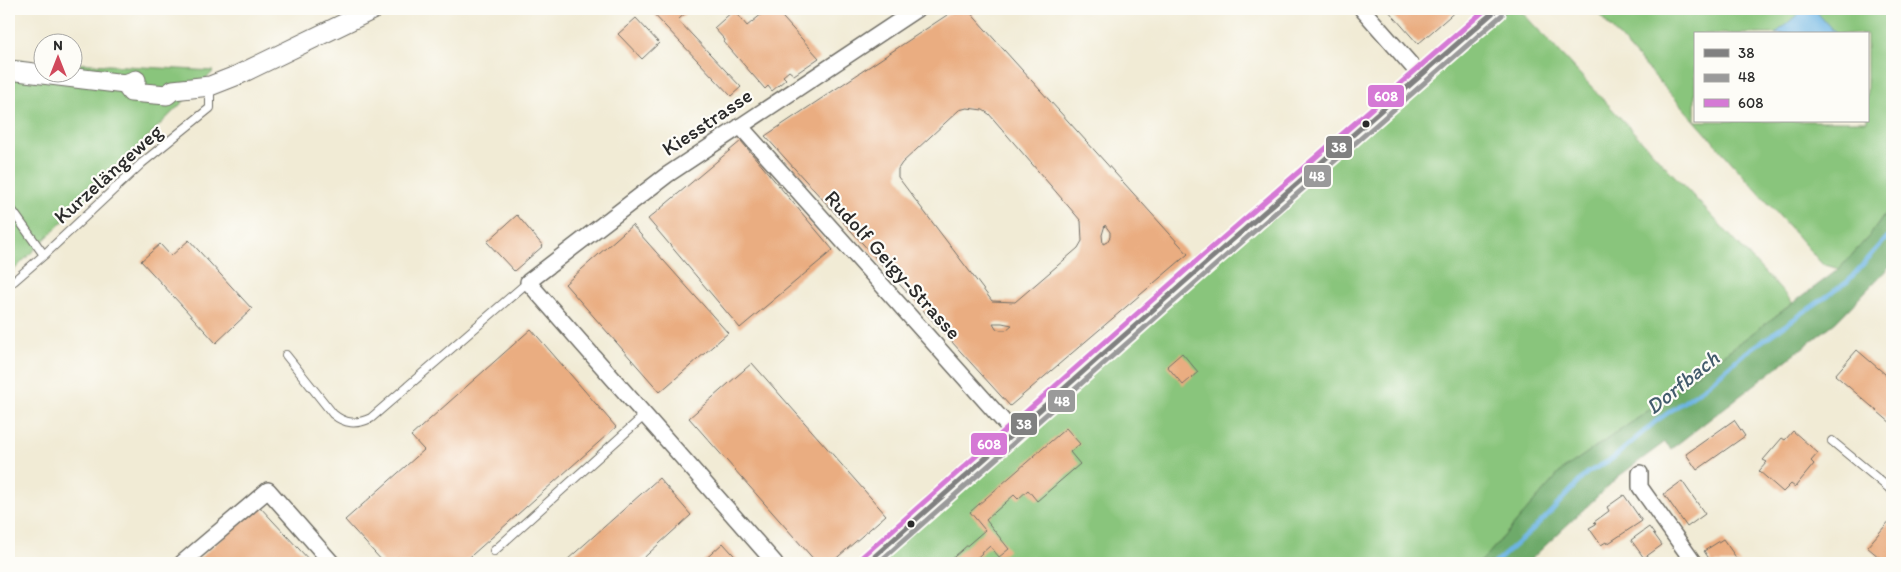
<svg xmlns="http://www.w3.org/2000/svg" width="1901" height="572" font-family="Itim,sans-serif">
<rect width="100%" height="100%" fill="#fdfcf7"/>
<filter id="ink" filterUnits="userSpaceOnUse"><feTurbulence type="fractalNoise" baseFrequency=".02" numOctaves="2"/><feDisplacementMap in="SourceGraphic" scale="10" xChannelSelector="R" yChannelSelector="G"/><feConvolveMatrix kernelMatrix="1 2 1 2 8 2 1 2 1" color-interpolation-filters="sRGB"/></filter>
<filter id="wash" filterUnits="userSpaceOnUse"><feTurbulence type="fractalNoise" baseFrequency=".0096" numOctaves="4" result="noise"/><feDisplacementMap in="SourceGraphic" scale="20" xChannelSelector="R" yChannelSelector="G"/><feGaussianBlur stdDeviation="1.12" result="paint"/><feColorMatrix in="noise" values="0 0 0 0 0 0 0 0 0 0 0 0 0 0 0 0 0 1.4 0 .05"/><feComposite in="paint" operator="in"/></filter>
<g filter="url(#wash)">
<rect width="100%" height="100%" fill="#f1ebd5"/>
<!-- green -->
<path fill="#89c57b" stroke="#5a7853" d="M1497 9H1519L1793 303 1641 416 1562 470 1483 560 1477 563H867Z
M1594 9H1892V204L1871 234 1839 269 1822 264 1695 121H1867V34H1695V121Z
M9 60 42 62V72H72L73 63 214 71 9 275Z"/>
<!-- forest -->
<path fill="#6eaa6b" stroke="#4c6a4b" d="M1892 204V264L1836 322 1671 449 1665 442 1619 476 1527 563H1477L1483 560 1562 470 1641 416 1839 269 1871 234Z"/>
<!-- water -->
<path fill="#6db5e4" stroke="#4c7088" d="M1804 9H1814L1836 34H1775Z"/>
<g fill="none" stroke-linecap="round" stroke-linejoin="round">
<!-- stream -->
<path stroke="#6db5e4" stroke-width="4.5" d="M1495 563 1543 520 1587 473 1612 459 1655 422 1705 387 1741 356 1847 282 1892 232"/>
</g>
<g id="blocks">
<!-- building -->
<path fill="#eaad81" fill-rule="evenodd" d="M649 9H690L678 20 741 87 731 96Z
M768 9H775L819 58 794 75 789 71 783 76 786 79 772 91 768 86 765 89 724 42 725 40 714 28 734 10 747 26Z
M956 9H967L1188 254 1010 406 765 136ZM967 108 983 110 989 114 1081 221 1082 241 1078 248 1015 302 992 301 898 177V169L902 163 959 110ZM1105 225 1110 232V237L1107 242 1103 244 1102 235ZM993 323H1002L1012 325 1006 330H1000L996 328Z
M1387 9H1458L1418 44Z
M636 18 659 43 642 59 618 34Z
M741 141 833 250 740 328 648 219Z
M517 215 543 246 514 271 487 242Z
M632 225 728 333 660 392 565 284Z
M189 240 252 309 216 343 141 261 160 244 171 256Z
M531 329 616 427 463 563H384L345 520 424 450 411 436Z
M1857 350 1892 380V424L1835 375Z
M1182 353 1198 372 1183 385 1167 366Z
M752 363 886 515 831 563H817L689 418Z
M1734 420 1745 436 1697 470 1686 454Z
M1066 428 1080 444 1070 452 1080 464 1037 501 1028 490 1018 499 1014 495 986 520 1009 549 999 557 990 546 972 562 973 563H947L985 530 970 512Z
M1793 431 1818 453 1811 461 1814 464 1795 487 1791 484 1783 492 1759 471 1767 462 1763 460 1782 438 1785 440Z
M659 478 691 515 638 563H570L567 560Z
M1682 481 1705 514 1687 527 1664 494Z
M1624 495 1642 521 1607 544 1606 542 1601 545 1589 528 1596 524 1594 522 1609 511 1607 507Z
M259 506 312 563H194Z
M1891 519 1892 520V563H1886L1867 547Z
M1649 527 1662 545 1644 558 1631 540Z
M1723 539 1740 563H1712L1704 551Z
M723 543 741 563H701Z"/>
</g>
</g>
<g filter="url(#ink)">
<use href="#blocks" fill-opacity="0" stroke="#706e66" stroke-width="1"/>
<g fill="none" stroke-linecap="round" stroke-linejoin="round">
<!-- service casing -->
<g stroke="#706e66" stroke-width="10">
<path id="service" d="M9 206 44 255
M14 281 44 255 142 163 210 108V87
M286 355 333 414C345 424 356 425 371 418L528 282
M1832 441 1890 489
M494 551 645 415"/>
</g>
<!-- minor casing -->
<g stroke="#706e66" stroke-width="18">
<path id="minor" d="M1362 9 1420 75
M740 126 1014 433
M1640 473V487L1694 563
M182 563 268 490 332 563
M775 563 528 282 667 175 917 9"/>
</g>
<!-- tertiary casing -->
<g stroke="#706e66" stroke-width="21">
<path id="tertiary" d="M9 70 125 84 136 80
M125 84 131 92 167 95 173 90 210 86 238 75 374 9
M867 563 1206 263 1497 9"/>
</g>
<!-- service -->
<use href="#service" stroke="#fff" stroke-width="8"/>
<!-- minor -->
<use href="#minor" stroke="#fff" stroke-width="15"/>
<!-- tertiary -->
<use href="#tertiary" stroke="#fff" stroke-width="19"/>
<!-- bus-1 casing -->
<g stroke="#fdfcf7" stroke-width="9">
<path id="bus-1" d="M867 563 1206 263 1497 9"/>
</g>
<!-- bus-2 casing -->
<g stroke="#fdfcf7" stroke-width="9">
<path id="bus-2" d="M878 563 1211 269 1502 15"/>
</g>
<!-- bus-3 casing -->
<g stroke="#fdfcf7" stroke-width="9">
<path id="bus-3" d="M862 557 1201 257 1486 9"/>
</g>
<!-- bus-1 -->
<use href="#bus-1" stroke="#808080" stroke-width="5"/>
<!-- bus-2 -->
<use href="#bus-2" stroke="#9a9a9a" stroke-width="5"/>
<!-- bus-3 -->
<use href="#bus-3" stroke="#d579d5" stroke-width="5"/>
</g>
</g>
<!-- markers -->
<g fill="#2b2b2b" stroke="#fdfcf7" stroke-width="2">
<circle cx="1366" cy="124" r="4.5"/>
<circle cx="911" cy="524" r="4.5"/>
</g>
<g text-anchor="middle" stroke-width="4.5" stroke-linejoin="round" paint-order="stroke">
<!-- street labels -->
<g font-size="21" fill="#2b2b2b" stroke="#fdfcf7">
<text transform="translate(707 122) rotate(-34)" y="7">Kiesstrasse</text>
<text transform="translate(108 174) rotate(-42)" y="7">Kurzelängeweg</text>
<text transform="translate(893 265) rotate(48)" y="7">Rudolf Geigy-Strasse</text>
</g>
<!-- water labels -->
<g font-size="22" font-style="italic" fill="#425b6c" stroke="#fdfcf7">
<text transform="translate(1682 382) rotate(-39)" y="8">Dorfbach</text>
</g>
</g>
<g stroke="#fdfcf7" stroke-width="2">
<rect x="1367" y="84" width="38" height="24" rx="5" fill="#d579d5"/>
<rect x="1325" y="135" width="28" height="24" rx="5" fill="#808080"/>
<rect x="1303" y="164" width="29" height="24" rx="5" fill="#9a9a9a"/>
<rect x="1047" y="389" width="29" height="24" rx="5" fill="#9a9a9a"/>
<rect x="1010" y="412" width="28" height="24" rx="5" fill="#808080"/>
<rect x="970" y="432" width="38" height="24" rx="5" fill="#d579d5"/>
</g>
<g font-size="14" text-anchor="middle" font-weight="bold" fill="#fff">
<text x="1386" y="101">608</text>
<text x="1339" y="152">38</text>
<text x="1317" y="181">48</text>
<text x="1062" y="406">48</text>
<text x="1024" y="429">38</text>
<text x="989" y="449">608</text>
</g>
<!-- margin -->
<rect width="1901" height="572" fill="none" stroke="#fdfcf7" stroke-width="30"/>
<!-- legend -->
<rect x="1694" y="32" width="175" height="90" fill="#fdfcf7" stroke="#a9a8a5"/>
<rect x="1704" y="49" width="25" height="8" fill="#808080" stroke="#a9a8a5"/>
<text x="1738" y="58" font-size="15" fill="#2b2b2b">38</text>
<rect x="1704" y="74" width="25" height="8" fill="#9a9a9a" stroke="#a9a8a5"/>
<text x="1738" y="82" font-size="15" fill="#2b2b2b">48</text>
<rect x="1704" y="99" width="25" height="8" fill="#d579d5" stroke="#a9a8a5"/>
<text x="1738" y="108" font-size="15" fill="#2b2b2b">608</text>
<!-- north arrow -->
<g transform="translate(58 58)"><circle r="24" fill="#fdfcf7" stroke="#a9a8a5"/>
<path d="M0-4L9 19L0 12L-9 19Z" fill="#d1495b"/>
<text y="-8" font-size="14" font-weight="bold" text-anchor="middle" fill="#2b2b2b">N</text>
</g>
</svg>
